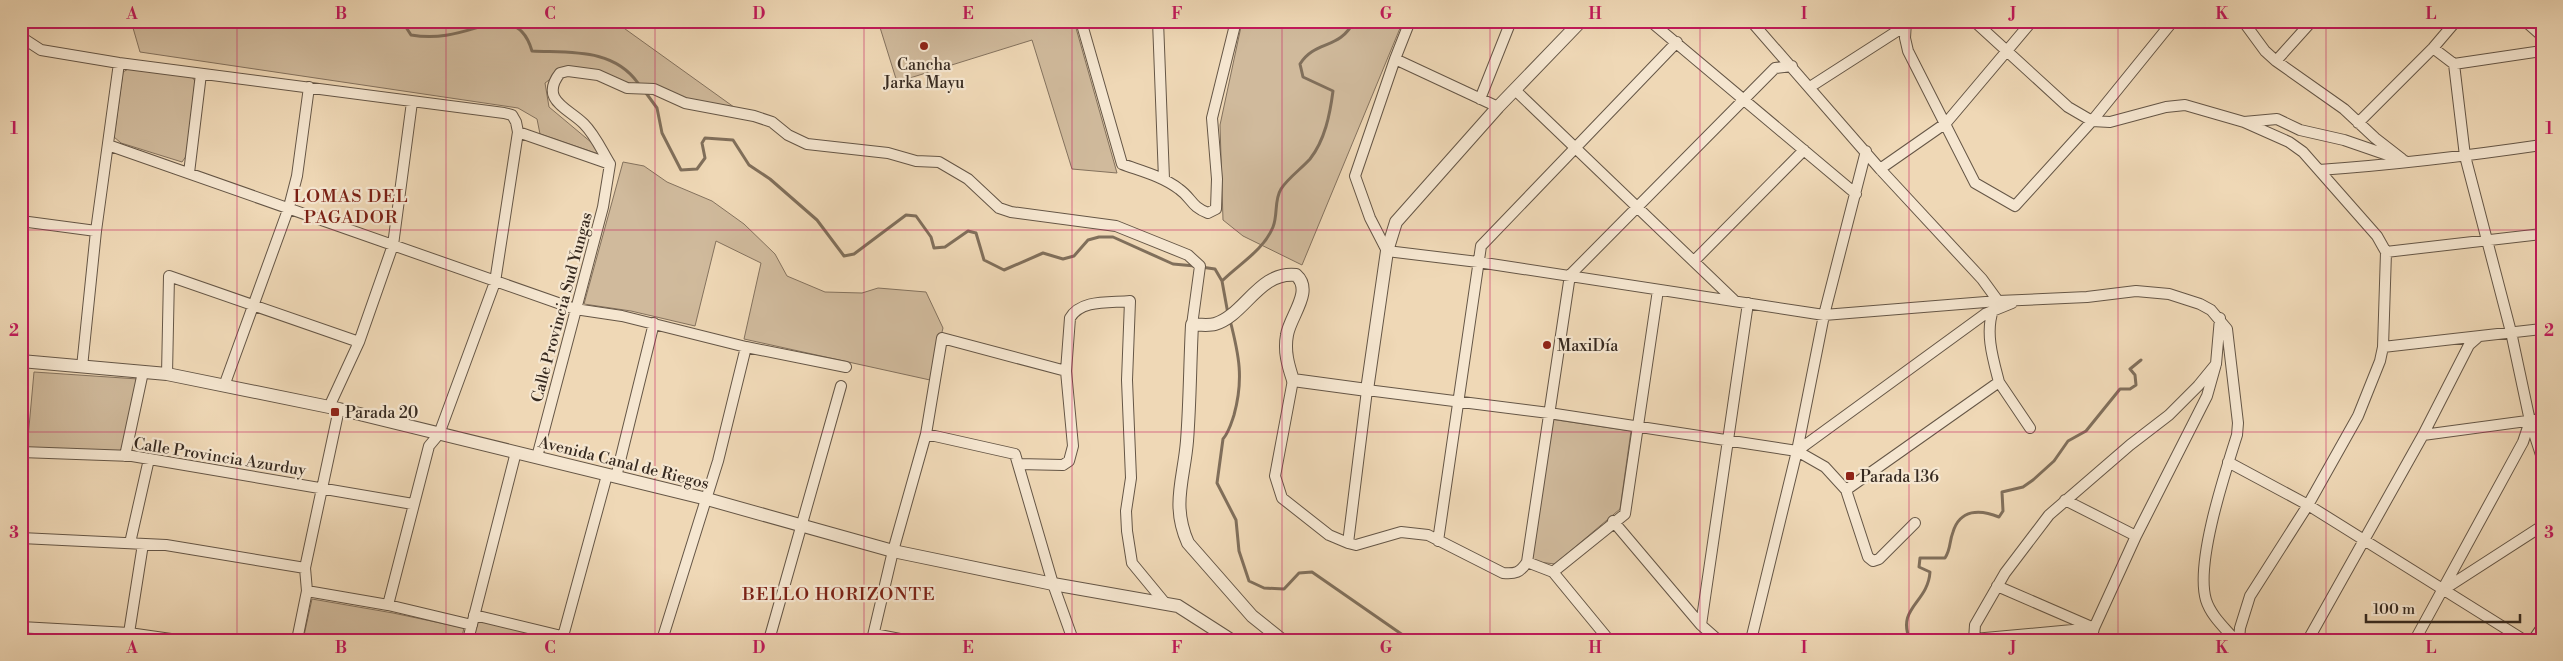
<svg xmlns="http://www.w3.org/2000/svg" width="2563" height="661" font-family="'Libre Bodoni',serif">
<rect width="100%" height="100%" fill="#efd8b6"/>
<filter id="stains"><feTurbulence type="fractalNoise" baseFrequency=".004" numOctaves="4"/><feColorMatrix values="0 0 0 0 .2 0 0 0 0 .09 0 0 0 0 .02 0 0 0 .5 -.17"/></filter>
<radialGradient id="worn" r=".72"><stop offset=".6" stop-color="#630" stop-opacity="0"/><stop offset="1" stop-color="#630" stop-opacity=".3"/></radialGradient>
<!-- green -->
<path fill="#d0ba9c" stroke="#84725e" d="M131 21H614L745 115 568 66 545 83 549 107 610 158 540 134 537 119 518 108 140 52Z
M878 21H1074L1117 173 1072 169 1032 40 897 82Z
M1258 21H1403L1302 265 1243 236 1223 220 1220 125 1242 22 1256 27Z
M130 68 192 77 195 81 187 155 182 162 121 143 114 137 123 72Z
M623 162 644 166 667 182 712 201 744 224 775 254 787 276 825 292 862 293 878 288 926 292 943 328 930 380 744 339 761 263 716 241 695 326 631 311 584 304Z
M34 372 138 379 122 451 27 449Z
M1550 419 1631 431 1620 509 1555 564 1530 561Z
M312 599 393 613 464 628 461 640H303Z
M484 621 555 639V640H472L477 623Z"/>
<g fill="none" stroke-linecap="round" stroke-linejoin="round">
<!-- stream -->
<path stroke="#806f5b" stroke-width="3" d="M402 21 411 35C446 41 468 29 501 21
M503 21C520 27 527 34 532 51 571 53 613 48 638 83
M646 93 657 108 662 133 681 170 697 169 705 158 702 143 705 138 733 140 749 165 770 179 817 220 844 256 854 254 906 215 916 216 931 237 934 248 945 247 968 231 976 233 984 260 1004 270 1043 253 1063 259 1074 256 1088 240 1099 237H1113L1173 264 1195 266
M1201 267 1215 269 1222 281 1228 314
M1222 281C1240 263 1263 251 1273 227 1278 215 1274 200 1281 189 1288 178 1301 169 1310 159 1325 140 1330 114 1333 91L1303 77 1300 64C1315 40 1340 50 1354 21
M1230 320C1239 355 1244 379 1234 415 1231 424 1229 432 1223 439L1217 483 1236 520 1239 551 1249 581 1264 588 1284 589 1299 573 1312 572 1410 640
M1910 640C1896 608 1928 603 1930 572L1919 567 1920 558H1945C1951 549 1949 542 1953 532 1960 509 1980 509 1999 517L2003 511 2002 492 2023 487 2033 480 2054 461 2068 441 2086 431 2120 389H2130L2136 385 2135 375 2130 369 2141 360"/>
<!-- minor casing -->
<g stroke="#655646" stroke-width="12">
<path id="minor" d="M1081 21 1122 164C1141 171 1162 176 1179 189 1192 198 1191 207 1208 213L1216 209 1217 179 1212 118 1236 21
M1158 21 1164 179
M1410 21 1395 59 1355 176 1370 218 1387 251 1478 262 1824 315 1998 301 2087 297 2136 291 2169 294 2200 304 2211 310 2227 329 2238 423 2237 435C2225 473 2195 563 2206 600 2211 616 2225 628 2235 640
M1650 21 1856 194
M1751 21 1880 169 1982 279 1998 301
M1906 21 1905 38 1908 51 1975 183 2015 206 2092 121 2173 21
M1974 21 2068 107 2092 121 2110 122 2166 107 2185 105 2244 122 2277 119 2300 130 2344 140 2405 161
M2243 21 2265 51 2276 61 2344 109 2375 138 2402 159
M2525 21 2542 36
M21 37 41 50 119 63 504 113 512 115 516 122 518 132 610 164
M2433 48 2454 64 2465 156 2511 332 2530 421 2542 458
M1395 59 1498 107
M2276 61 2312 21
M2454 64 2542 51
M1810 87 1905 26
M1515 90 1735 301
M1480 99 1511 21
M2358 123 2433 48 2456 21
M108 145 575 309 622 316 746 347 846 367
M610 164C602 151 595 135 584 124 568 108 539 100 560 73L568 71 598 75 627 88 654 89 685 103 754 116 772 122 788 135 807 144 888 153 916 161 939 162 968 179 999 208 1011 212 1116 226 1188 255 1200 266 1192 325
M1880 169 1946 123 2032 21
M2319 170C2393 165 2467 156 2542 145
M189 173 201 74
M21 221 96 231
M2386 252 2542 234
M1694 261 1804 150
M1993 310C1985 333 1993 359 1999 382
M2383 347 2542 329
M82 367 96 231 119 63
M167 374 169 276 359 342
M1293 380 1275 476 1282 498 1329 535 1348 543 1356 545 1401 532 1428 535 1503 573C1515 574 1520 573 1527 562L1570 275 1775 68 1792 66
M224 386 289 207 297 176 309 87
M329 407 359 342 393 245 412 102
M926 434 1015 454 1053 584 1073 640
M2423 435 2542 419
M1797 451 1985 314 2012 303
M21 452 132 456 413 504
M125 456 143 372
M537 457 603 207 610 164
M2228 462 2308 505 2524 640
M1018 464 1063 465 1069 461 1073 446 1066 371 1070 318C1081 299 1110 303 1130 301L1127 380 1131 478 1126 511 1127 531 1132 563 1165 603
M616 477 654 323
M1846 490 1999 382 2030 428
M2065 500 2136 536
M1613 521 1701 625 1748 303
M21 538 166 545 305 568
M1438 541 1481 246 1677 42
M130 543 149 459
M1348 543 1367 390 1549 413 1797 451 1825 467 1846 490 1868 557 1873 561 1879 559 1915 523
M1527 562 1553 572 1609 640
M1553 572 1625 514 1658 290
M2446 588 2542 526
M307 591 388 605 472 625
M388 605 429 446 439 434 495 282 518 132
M474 615 578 640
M1701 625 1718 640
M21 627 129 633 178 640
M129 633 143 544
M874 634 905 640
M1974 639 2094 628 1997 586
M31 640 33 628
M297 640 307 591 305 568 339 409
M468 640 516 452
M562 640 607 475
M662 640 718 461 746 347
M769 640 841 386
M872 640 893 551 926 434 942 338 1066 371
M1751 640 1797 451 1824 315 1866 151
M1974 640 1975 625 2005 573 2049 515 2130 445 2169 415 2198 386 2216 364
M2091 640 2094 628 2136 536 2207 396 2216 364 2220 318
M2239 640 2240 628 2250 596 2308 505 2358 416 2380 361 2383 347 2386 252 2377 236 2303 152 2289 142 2244 122
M2308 640 2423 435 2469 345 2477 338
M2415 640 2523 442 2530 421
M2533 640 2542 627"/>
</g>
<!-- tertiary casing -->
<g stroke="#655646" stroke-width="14">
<path id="tertiary" d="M21 361 167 374 339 409 707 499 893 551 1053 584 1178 606 1231 640
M1282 640 1252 616 1188 543C1171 505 1184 479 1187 441 1190 402 1190 363 1192 325 1199 324 1208 326 1215 324 1245 315 1259 271 1296 275 1314 291 1290 316 1287 335 1284 351 1288 365 1293 380L1367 390 1387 251 1396 222 1498 107 1581 21"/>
</g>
<!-- minor -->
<use href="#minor" stroke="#f5e6d0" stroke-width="10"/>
<!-- tertiary -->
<use href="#tertiary" stroke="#f5e6d0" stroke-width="12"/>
</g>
<!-- grid -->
<path fill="none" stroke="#c2185b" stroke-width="1" stroke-opacity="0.55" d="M237 21V640M446 21V640M655 21V640M864 21V640M1072 21V640M1282 21V640M1490 21V640M1700 21V640M1909 21V640M2118 21V640M2326 21V640M21 230H2542M21 432H2542"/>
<!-- markers -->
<g fill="#8f2418" stroke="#f5e6d0" stroke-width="2">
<circle cx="924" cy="46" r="5"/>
<circle cx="1547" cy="345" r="5"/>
<rect x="330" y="407" width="10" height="10" rx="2.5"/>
<rect x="1845" y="471" width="10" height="10" rx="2.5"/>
</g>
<g text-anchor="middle" stroke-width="4.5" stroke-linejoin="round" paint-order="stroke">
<!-- poi labels -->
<g font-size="16" fill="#372a20" stroke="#f5e6d0" text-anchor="start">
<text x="924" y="70" text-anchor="middle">Cancha<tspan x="924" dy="18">Jarka Mayu</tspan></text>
<text x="1557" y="351">MaxiDía</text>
<text x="345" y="418">Parada 20</text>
<text x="1860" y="482">Parada 136</text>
</g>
<!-- street labels -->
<g font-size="16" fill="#372a20" stroke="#f5e6d0">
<text transform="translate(561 307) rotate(-75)" y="6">Calle Provincia Sud Yungas</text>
<text transform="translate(220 456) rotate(9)" y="6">Calle Provincia Azurduy</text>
<text transform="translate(624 462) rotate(14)" y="6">Avenida Canal de Riegos</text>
</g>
<!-- neighbourhood labels -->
<g font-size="18" letter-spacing="1" fill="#7a1f14" stroke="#f5e6d0">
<text x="351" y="202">LOMAS DEL<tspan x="351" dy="21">PAGADOR</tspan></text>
<text x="839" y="600">BELLO HORIZONTE</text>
</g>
</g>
<!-- margin -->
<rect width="2563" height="661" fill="none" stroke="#efd8b6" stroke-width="55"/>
<!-- scale -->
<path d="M2366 614v8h154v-8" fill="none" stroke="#372a20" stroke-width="2.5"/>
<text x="2373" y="614" font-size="15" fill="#372a20" stroke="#f5e6d0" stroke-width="4" paint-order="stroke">100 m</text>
<rect x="28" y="28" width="2508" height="606" fill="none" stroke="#c2185b" stroke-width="2"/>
<g font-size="16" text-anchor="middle" font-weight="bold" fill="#c2185b">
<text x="132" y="19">A</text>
<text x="341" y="19">B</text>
<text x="550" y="19">C</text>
<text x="759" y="19">D</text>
<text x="968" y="19">E</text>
<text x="1177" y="19">F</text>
<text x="1386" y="19">G</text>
<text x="1595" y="19">H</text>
<text x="1804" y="19">I</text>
<text x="2013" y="19">J</text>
<text x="2222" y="19">K</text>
<text x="2431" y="19">L</text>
<text x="14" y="134">1</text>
<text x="2549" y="134">1</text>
<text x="14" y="336">2</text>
<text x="2549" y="336">2</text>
<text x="14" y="538">3</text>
<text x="2549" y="538">3</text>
<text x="132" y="653">A</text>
<text x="341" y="653">B</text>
<text x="550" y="653">C</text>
<text x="759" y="653">D</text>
<text x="968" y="653">E</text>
<text x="1177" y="653">F</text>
<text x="1386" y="653">G</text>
<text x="1595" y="653">H</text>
<text x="1804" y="653">I</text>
<text x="2013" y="653">J</text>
<text x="2222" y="653">K</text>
<text x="2431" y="653">L</text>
</g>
<rect width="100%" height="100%" filter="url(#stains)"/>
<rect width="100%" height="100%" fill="url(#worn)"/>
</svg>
